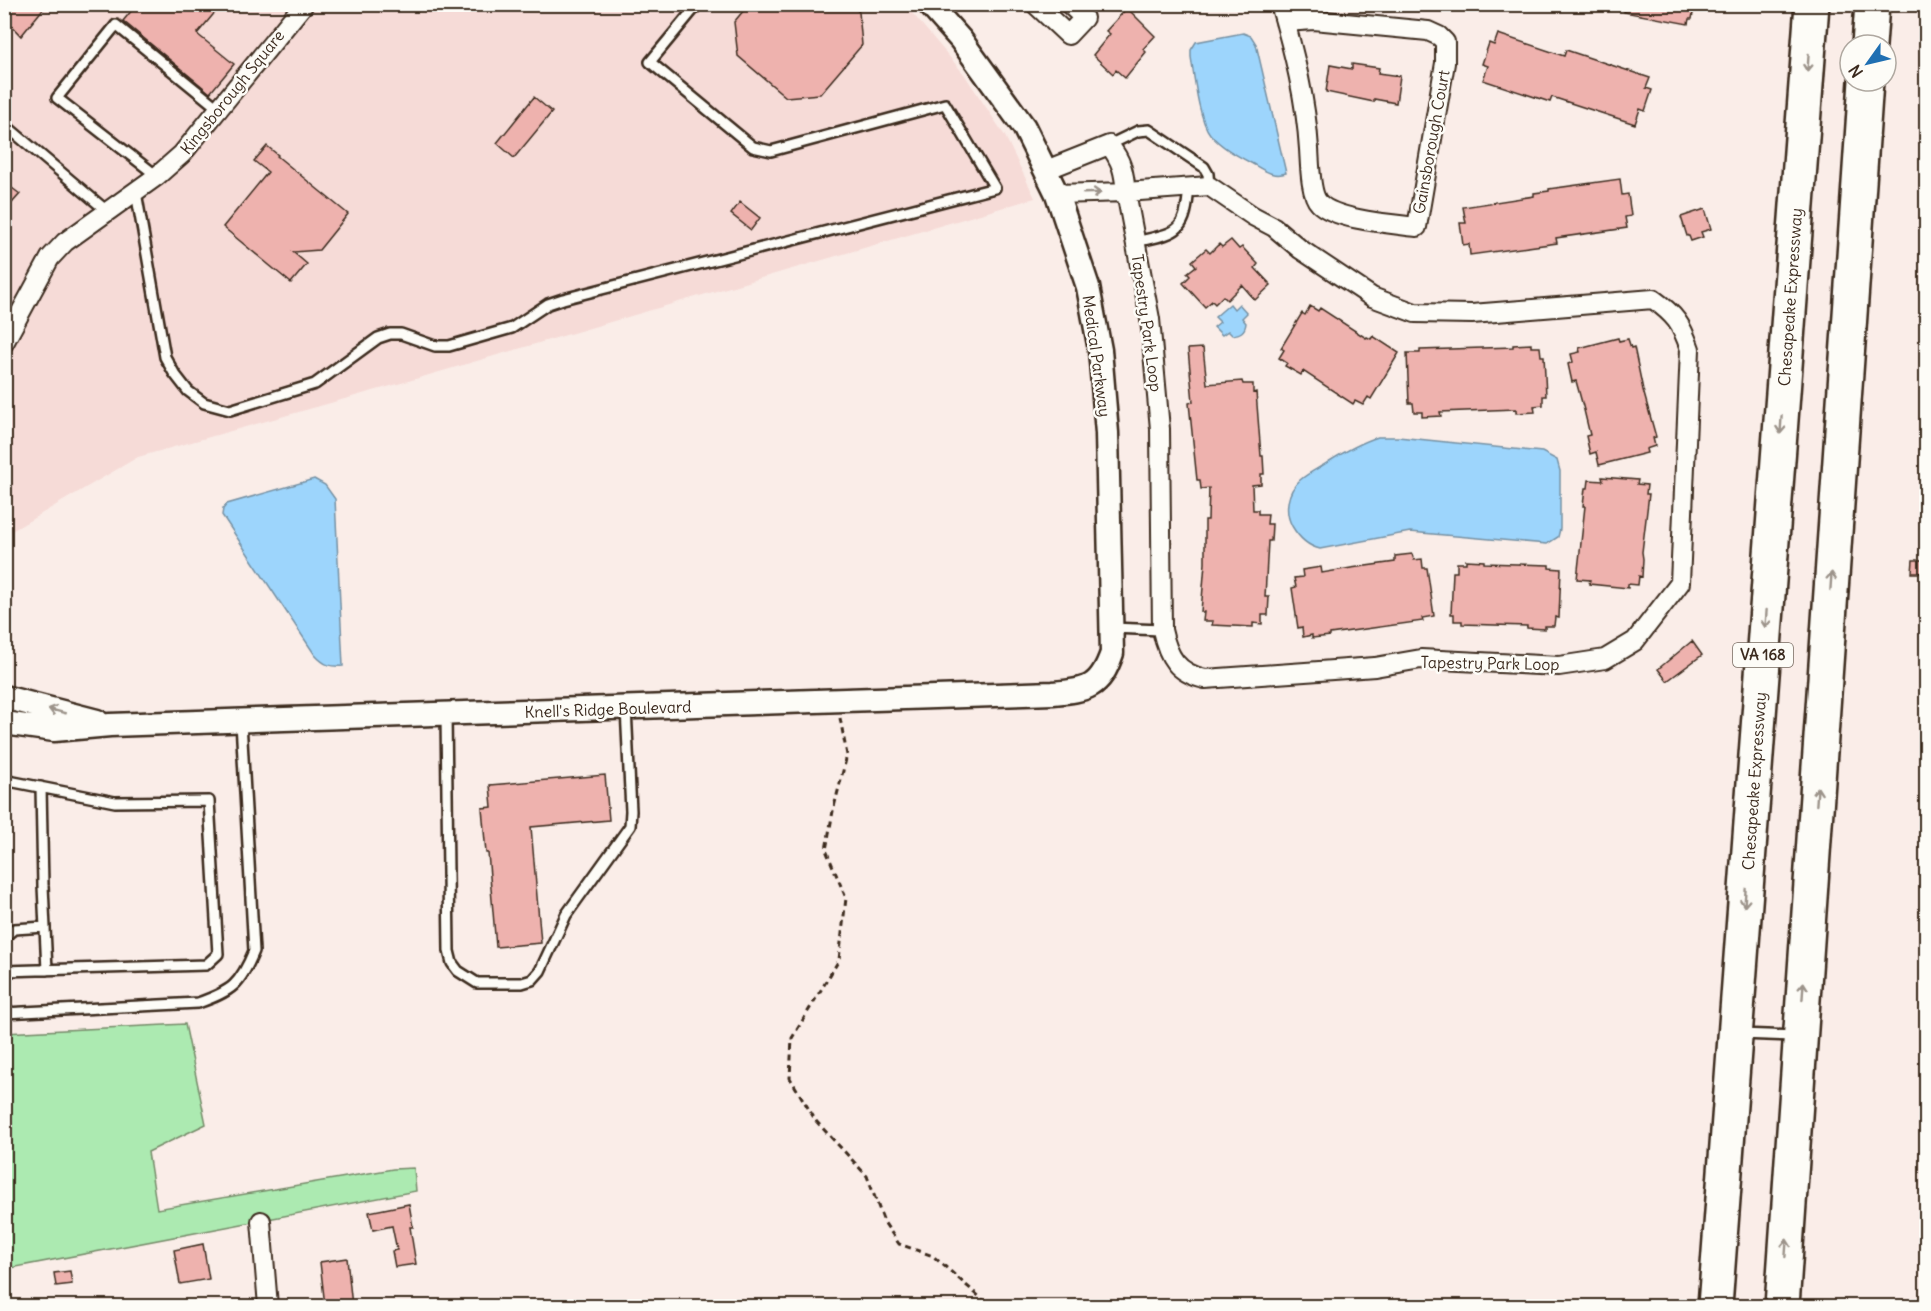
<svg xmlns="http://www.w3.org/2000/svg" width="1931" height="1311" font-family="Delius,sans-serif">
<rect width="100%" height="100%" fill="#faede8"/>
<filter id="ink" filterUnits="userSpaceOnUse"><feTurbulence type="fractalNoise" baseFrequency=".0167" numOctaves="2"/><feDisplacementMap in="SourceGraphic" scale="12" xChannelSelector="R" yChannelSelector="G"/><feConvolveMatrix kernelMatrix="1 2 1 2 8 2 1 2 1" color-interpolation-filters="sRGB"/></filter>
<g filter="url(#ink)">
<!-- built -->
<path fill="#f6dbd7" d="M5 5H903L913 14 964 74 1005 136 1035 198 405 382 138 457 5 535Z"/>
<!-- green -->
<path fill="#aceab1" stroke="#748a68" stroke-width="1.5" d="M185 1024 206 1124 148 1152 157 1209 393 1169 414 1168 416 1191 5 1269 4 1033Z"/>
<!-- water -->
<path fill="#9dd5fc" stroke="#7691a3" stroke-width="1.5" d="M1243 33 1251 36 1256 44 1286 173C1273 178 1262 169 1251 163 1236 155 1221 147 1210 134 1199 120 1194 76 1191 57V50L1196 42Z
M1230 304 1234 309 1239 304 1247 313 1242 318 1246 323C1245 332 1240 334 1232 335L1228 331 1222 335 1214 327 1220 322 1215 317Z
M1378 437H1398L1542 452 1557 460 1560 471V529L1558 537 1547 544 1410 532 1320 549C1307 546 1299 538 1292 526 1284 511 1287 492 1300 480 1308 473 1319 468 1328 462 1344 452 1359 443 1378 437Z
M314 479 325 485 335 499 343 666C330 667 324 665 315 655L222 515 223 509 227 504Z"/>
<!-- building -->
<path fill="#eeb2ae" stroke="#3b2a1e" stroke-width="1.5" d="M4 4H47L21 36 4 18Z
M137 4H222L197 34 234 64 210 93 123 21Z
M749 4H850L859 12 862 45 820 94 786 97 738 56 734 22Z
M1625 4H1687L1694 7 1692 19H1689L1688 24 1624 12Z
M1127 8 1155 36 1143 49 1146 52 1125 78 1116 70 1113 74 1093 55 1110 34 1106 31Z
M1498 34 1564 56 1566 50 1650 78 1646 88 1652 90 1645 111 1640 109 1635 124 1552 97 1550 102 1483 80 1488 66 1482 64 1489 43 1494 45Z
M1352 64 1379 68 1378 73 1400 76 1396 103 1374 99V102L1326 92 1330 65 1352 69Z
M534 97 552 112 514 158 497 143Z
M267 146 278 155 277 156 348 214 319 250 293 252 307 264 291 283 223 227 268 172 254 161Z
M1620 179 1622 195 1628 194 1631 216 1625 217 1627 228 1556 238 1557 243 1470 255 1469 244 1463 245 1460 223H1466L1463 207 1534 196V193L1549 191V189Z
M4 182 20 194 4 212Z
M740 202 760 218 751 230 731 214Z
M1705 209 1711 229 1701 232 1703 237 1691 241 1689 236H1687L1681 217Z
M1231 240 1239 249 1242 247 1258 264 1255 268 1271 285 1255 300 1242 285 1227 300 1223 296 1215 304 1212 301 1205 307 1183 283 1190 276 1187 273 1196 266 1192 261 1206 249 1210 253 1219 244 1222 247Z
M1310 306 1318 311 1320 308 1366 338 1367 337 1371 339 1373 336 1399 353 1371 399 1368 397 1363 405 1355 401 1353 404 1303 371 1301 375 1285 366 1287 363 1279 358 1284 350 1281 348 1302 313 1305 315Z
M1618 338 1619 341 1628 339 1631 348 1634 347 1643 390 1656 437 1653 438 1655 446 1646 449 1647 453 1599 465 1596 452 1590 454 1586 436 1590 435 1584 410 1576 381 1572 382 1568 364 1573 362 1571 354 1580 352 1579 348Z
M1531 344V347H1540L1541 356H1544L1546 396H1543V405L1534 406 1535 412 1516 413V409L1440 412 1441 416 1422 417V412H1414L1413 403H1409L1407 353H1420V350L1513 347V345Z
M1203 348 1207 384 1242 381 1243 384H1253V393L1256 392 1261 456H1263L1264 474H1261V484L1252 485 1253 510H1258V514H1268L1267 524H1272L1271 541H1268L1265 597H1269L1268 615H1262V624L1253 623V627L1212 625 1213 621H1203L1204 612H1201L1205 563V520H1208L1209 488 1201 489 1200 480H1197L1189 403 1193 402 1188 349Z
M1602 477 1638 480 1637 484 1647 485 1646 494H1649L1642 552 1643 559 1642 577 1639 576 1638 585 1628 584V588L1589 584 1590 580 1577 579 1585 506H1583L1585 488H1588L1589 480 1603 481Z
M1412 554 1414 560 1422 559 1423 568H1427L1434 616 1422 618 1423 621 1330 634V636L1312 638V635L1303 637 1302 627 1298 628 1292 588 1296 587 1294 578 1303 577 1302 570 1321 567 1322 573 1351 568 1395 562V556Z
M1466 560 1484 561V563L1549 565V568L1561 569 1559 618 1555 617 1554 626H1545V629L1527 628V626L1462 624V621H1454V614H1451L1453 572H1457V563H1466Z
M1913 560H1926V573H1912Z
M1692 641 1702 655 1667 681 1658 669Z
M605 775 609 820 531 827 541 943 496 947 488 853H486L482 808 492 807 490 785Z
M409 1204 413 1227H410L416 1264 395 1267 392 1251 397 1250 392 1226 373 1230 369 1212Z
M203 1244 209 1279 180 1284 174 1250Z
M347 1258 352 1306H325L320 1262Z
M70 1271 72 1284 56 1286 54 1273Z"/>
<g fill="none" stroke-linecap="round" stroke-linejoin="round">
<!-- service casing -->
<g stroke="#3b2a1e" stroke-width="14">
<path id="service" d="M4 124 108 212
M1109 145 1138 131 1149 130 1204 167 1208 174 1209 186
M157 176 57 98 116 25 219 109
M136 192 165 357 174 373 188 391 204 403 230 410 315 384 378 338 390 334H401L435 346H449L512 328 548 304 563 299 995 188 945 104 771 151 753 147 650 62 698 4
M1135 242C1179 232 1185 234 1189 187
M1111 628 1162 630
M446 715 449 951 452 963 458 971 477 983H522L532 980 540 971 566 915 630 826 631 811 626 708
M4 780 115 802 209 801 218 954 206 965 4 971
M41 787 43 886 47 970
M4 937 14 929 45 927
M4 1013 198 1003C232 991 240 985 254 951L241 722
M1740 1034 1795 1036"/>
</g>
<!-- minor casing -->
<g stroke="#3b2a1e" stroke-width="22">
<path id="minor" d="M1035 4 1068 35 1084 18 1069 4
M1280 4C1294 52 1306 100 1309 149 1310 163 1310 194 1319 203 1335 220 1393 224 1417 227L1445 63V42L1439 36 1428 31 1314 20 1285 22
M1046 170 1109 145C1122 161 1124 172 1126 192L1057 194
M1209 186 1253 216 1274 227 1300 249 1372 297 1415 313 1472 314 1653 299C1675 315 1681 323 1690 349L1680 583 1635 641 1605 659 1559 666 1421 659 1375 667 1205 679C1177 673 1168 657 1162 630L1160 429 1150 319 1126 192Z
M4 343 50 258 65 242 157 176 182 154 304 4
M261 1221 268 1306"/>
</g>
<!-- tertiary casing -->
<g stroke="#3b2a1e" stroke-width="27">
<path id="tertiary" d="M4 697 97 721
M4 723 54 730 110 725 1053 693C1088 690 1100 688 1112 653L1107 433 1100 350 1088 287 1057 194 1024 127 961 40 929 4"/>
</g>
<!-- motorway casing -->
<g stroke="#3b2a1e" stroke-width="38">
<path id="motorway" d="M1869 45 1872 4
M1715 1306 1812 4
M1782 1306 1866 81"/>
</g>
<!-- path -->
<path stroke="#3b2a1e" stroke-width="3" stroke-dasharray="6 4.5" stroke-linecap="butt" d="M840 718 847 755 833 811 826 850 846 898 839 960 792 1038 790 1078 816 1121 867 1176 884 1222 899 1244 933 1256 990 1306"/>
<!-- service -->
<use href="#service" stroke="#fdfcf7" stroke-width="9"/>
<!-- minor -->
<use href="#minor" stroke="#fdfcf7" stroke-width="18"/>
<!-- tertiary -->
<use href="#tertiary" stroke="#fdfcf7" stroke-width="22"/>
<!-- motorway -->
<use href="#motorway" stroke="#fdfcf7" stroke-width="33"/>
</g>
<!-- one-way arrows -->
<defs><path id="oneway-shaft" d="M-6 0H5M1.5-3L5.5 0L1.5 3" fill="none" stroke-width="1.6" stroke-linecap="round" stroke-linejoin="round" transform="scale(1.5)"/></defs>
<g stroke="#9c938a">
<use href="#oneway-shaft" transform="translate(1808 63) rotate(94)"/>
<use href="#oneway-shaft" transform="translate(1092 193) rotate(-2)"/>
<use href="#oneway-shaft" transform="translate(1781 425) rotate(94)"/>
<use href="#oneway-shaft" transform="translate(1831 581) rotate(-86)"/>
<use href="#oneway-shaft" transform="translate(1766 619) rotate(94)"/>
<use href="#oneway-shaft" transform="translate(57 711) rotate(-165)"/>
<use href="#oneway-shaft" transform="translate(1817 796) rotate(-86)"/>
<use href="#oneway-shaft" transform="translate(1745 898) rotate(94)"/>
<use href="#oneway-shaft" transform="translate(1803 991) rotate(-86)"/>
<use href="#oneway-shaft" transform="translate(1786 1248) rotate(-86)"/>
</g>
</g>
<g text-anchor="middle" stroke-width="5" stroke-linejoin="round" paint-order="stroke">
<!-- shield labels -->
<rect fill="#fdfcf7" stroke="#75695f" stroke-width="1.5" x="1733" y="643" width="60" height="24" rx="4.5"/>
<g font-size="15" font-weight="bold" fill="#3b2a1e">
<text x="1763" y="660">VA 168</text>
</g>
<!-- street labels -->
<g font-size="16" fill="#3b2a1e" stroke="#fdfcf7">
<text transform="translate(232 92) rotate(-51)" y="6">Kingsborough Square</text>
<text transform="translate(1431 142) rotate(-80)" y="6">Gainsborough Court</text>
<text transform="translate(1790 297) rotate(-86)" y="6">Chesapeake Expressway</text>
<text transform="translate(1147 323) rotate(82)" y="6">Tapestry Park Loop</text>
<text transform="translate(1097 356) rotate(82)" y="6">Medical Parkway</text>
<text transform="translate(1490 663) rotate(1)" y="6">Tapestry Park Loop</text>
<text transform="translate(608 709) rotate(-2)" y="6">Knell's Ridge Boulevard</text>
<text transform="translate(1754 781) rotate(-86)" y="6">Chesapeake Expressway</text>
</g>
</g>
<!-- margin -->
<rect width="1931" height="1311" fill="none" stroke="#fdfcf7" stroke-width="24"/>
<rect x="12" y="12" width="1907" height="1287" fill="none" stroke="#3b2a1e" stroke-width="2" filter="url(#ink)"/>
<!-- north arrow -->
<g transform="translate(1868 63) rotate(236)"><circle r="28" fill="#fdfcf7" stroke="#afa8a0" stroke-width="1.5"/>
<path d="M0-4.5L10 22L0 15L-10 22Z" fill="#1f6fb2"/>
<text y="-9" font-size="16" font-weight="bold" text-anchor="middle" fill="#3b2a1e">N</text>
</g>
</svg>
